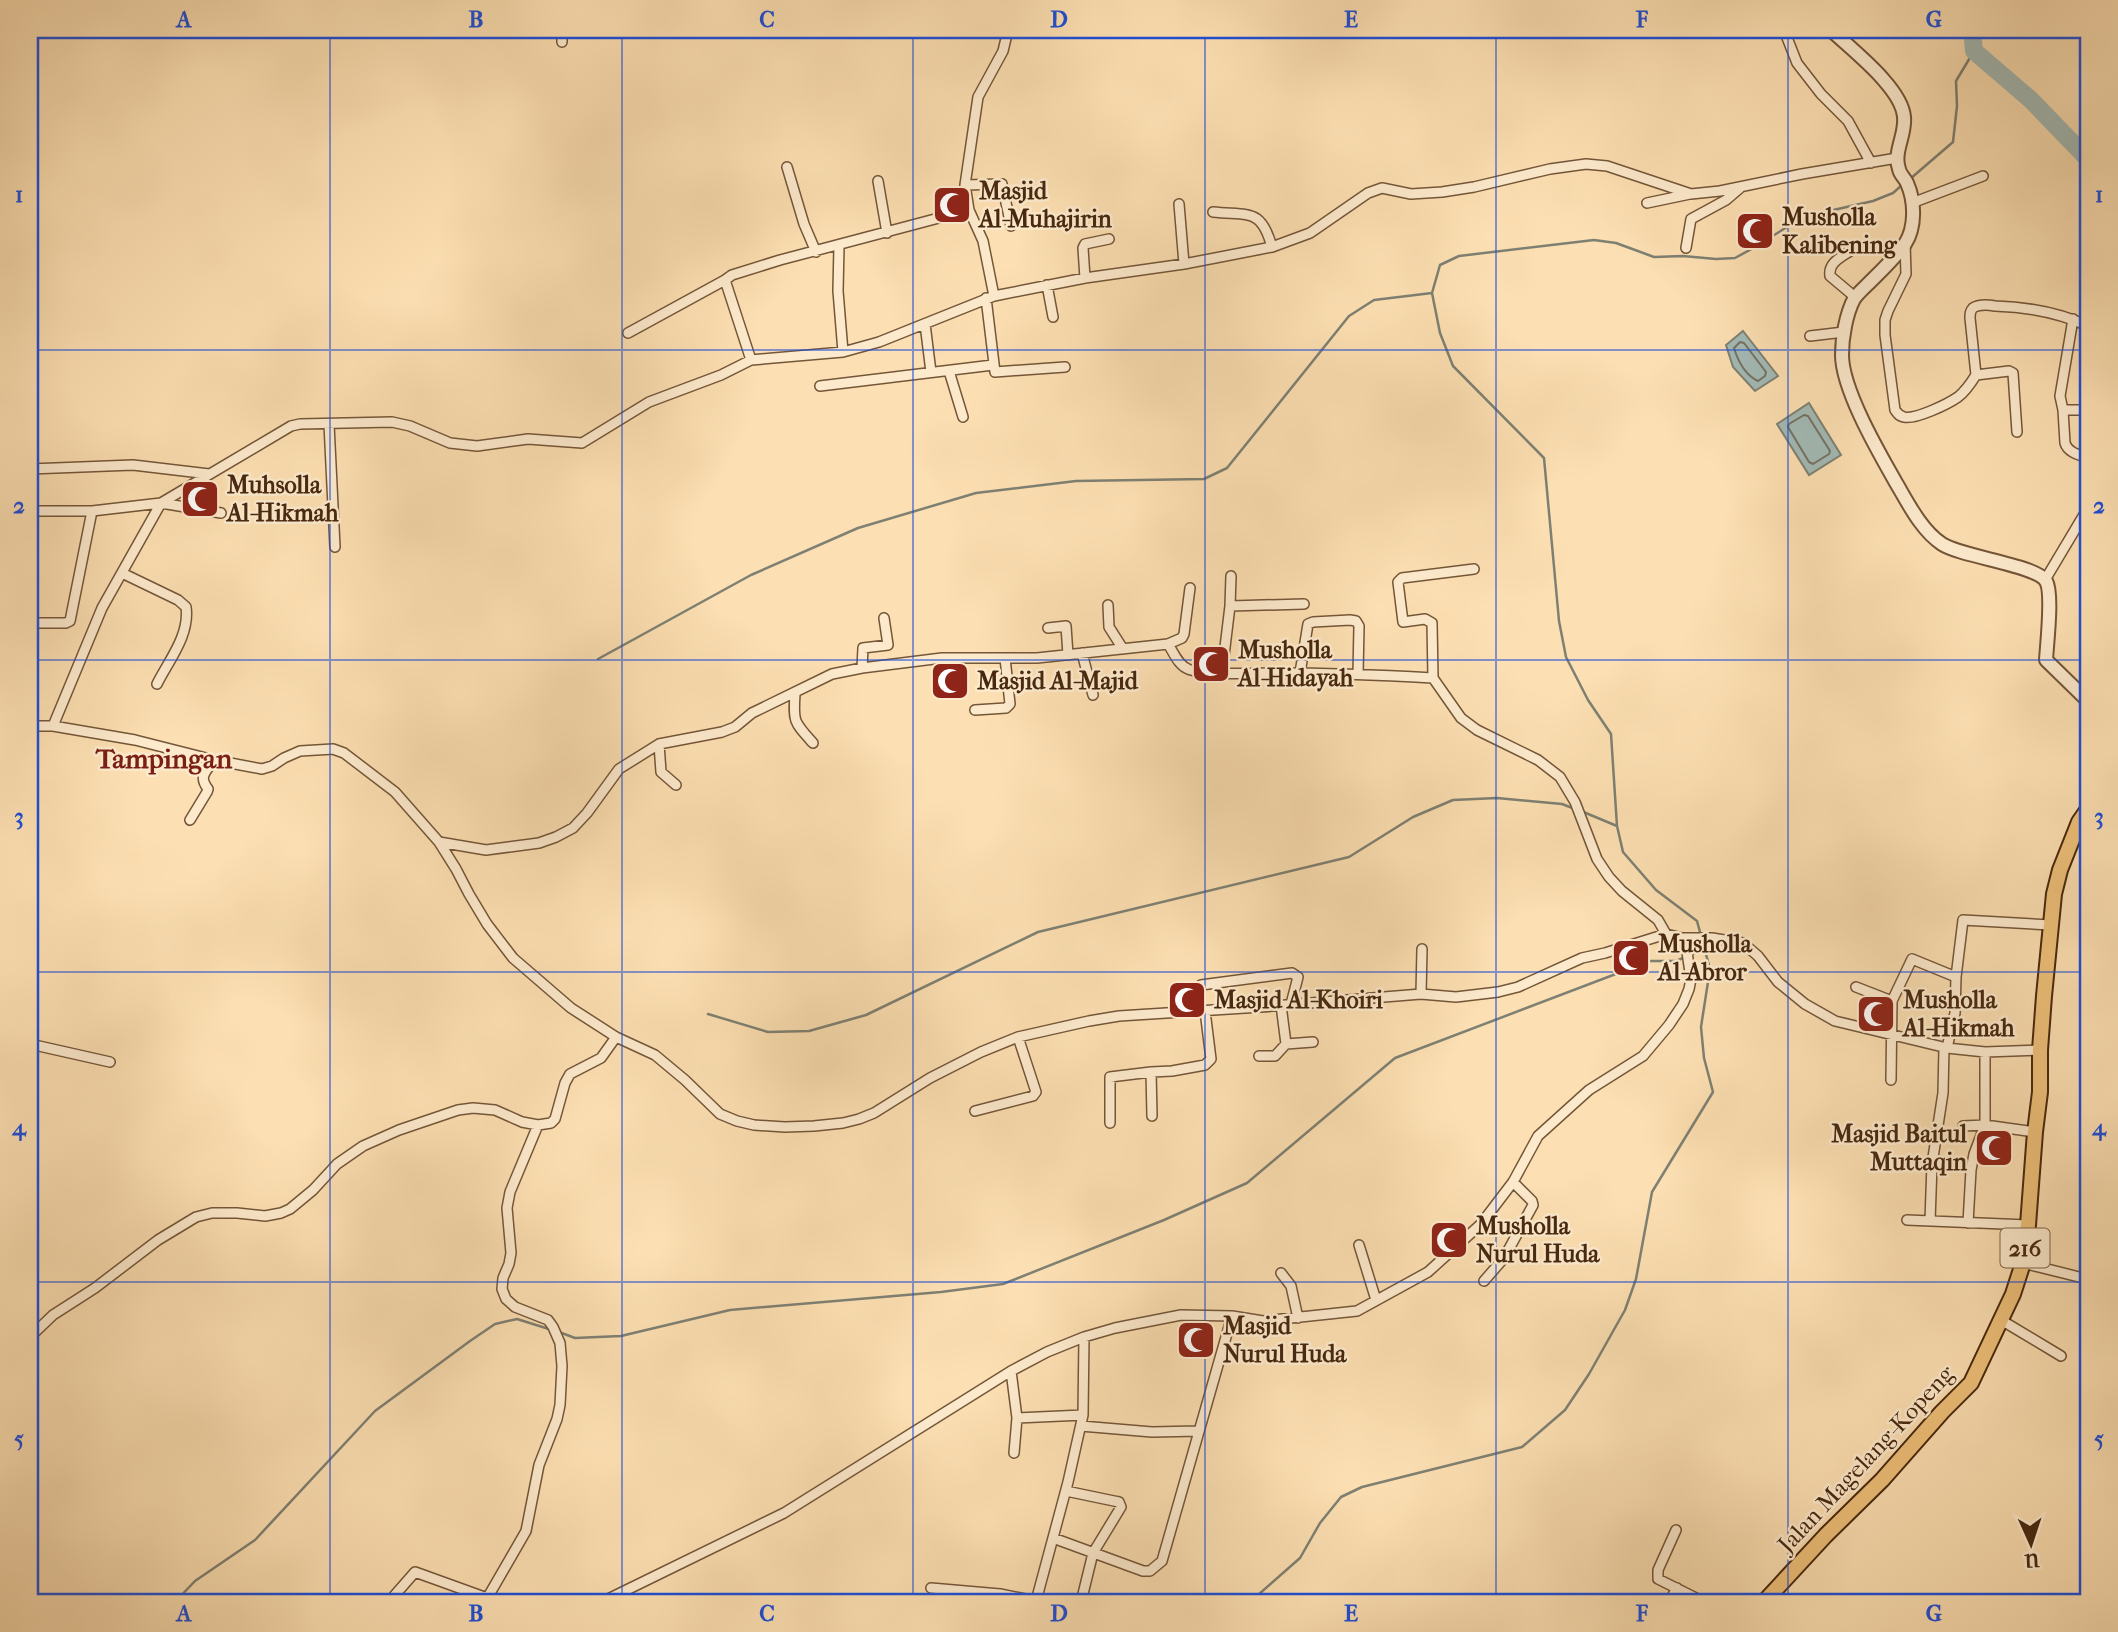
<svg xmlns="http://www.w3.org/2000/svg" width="2118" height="1632" font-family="'IM FELL French Canon',serif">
<rect width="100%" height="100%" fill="#fcdfb2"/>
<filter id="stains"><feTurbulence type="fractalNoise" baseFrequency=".00286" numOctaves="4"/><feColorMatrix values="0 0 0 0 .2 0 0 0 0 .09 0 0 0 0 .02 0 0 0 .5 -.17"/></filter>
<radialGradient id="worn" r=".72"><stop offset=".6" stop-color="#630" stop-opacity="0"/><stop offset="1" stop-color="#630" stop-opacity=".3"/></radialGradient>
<!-- water -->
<path fill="#a2bab6" stroke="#7e8073" stroke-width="2" d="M1743 331 1778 376 1755 391 1733 367 1726 345Z
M1809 403 1841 455 1809 475 1777 424Z"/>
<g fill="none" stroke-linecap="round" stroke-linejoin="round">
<!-- shore -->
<path stroke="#747162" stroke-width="2" d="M1740 342 1744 343 1766 372 1765 376 1758 381C1745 375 1738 361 1734 348Z
M1804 415 1808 416 1830 451 1829 454 1813 464 1809 462 1788 427 1789 424Z"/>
<!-- stream -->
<path stroke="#7e8073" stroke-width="2.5" d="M1910 179 1953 142 1957 106 1956 81 1974 51
M598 659 751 575 858 528 976 493 1076 481 1204 479 1227 468 1349 316 1374 300 1432 293
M1581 811 1617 826
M708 1014 768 1032 809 1031 866 1015 1038 932 1349 857 1413 817 1453 800 1497 798 1562 804 1575 809
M559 1332 575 1338 621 1336 730 1310 941 1292 1003 1284 1164 1220 1247 1183 1395 1058 1650 961H1676L1706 948
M175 1602 195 1581 255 1540 375 1411 470 1341 495 1324 517 1319 552 1330
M1250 1602 1300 1558 1320 1523 1341 1497 1362 1487 1522 1447 1565 1410 1589 1374 1625 1310 1636 1279 1652 1192 1713 1092 1704 1058 1701 1027 1710 969 1697 921 1656 890 1623 852 1617 826 1611 734 1588 700 1566 657 1559 621 1544 458 1453 366 1440 333 1432 293 1440 265 1459 256 1594 240 1616 243 1654 257 1683 256 1716 259 1735 258 1757 246 1790 225 1829 211 1873 201 1893 193 1902 185"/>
<!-- river -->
<path stroke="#a2bab6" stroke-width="18" d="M1972 30 1974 51 2031 100 2088 159"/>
<!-- minor casing -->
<g stroke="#745638" stroke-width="12">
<path id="minor" d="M562 30V42
M1784 30 1797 63 1821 94 1848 121 1871 163
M787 167 804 224 816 252
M878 181 887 233
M965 185 1002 184 1011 226
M1647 203 1690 194
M1912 203 1983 176
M1179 204 1184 264
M969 210 965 185 978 97 1003 51 1008 30
M1213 212C1250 216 1261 208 1272 247
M1905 243 1906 274 1888 311 1885 320V335L1895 410C1898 414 1899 416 1904 417 1915 420 1948 404 1958 397 1966 391 1971 383 1976 375
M839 246 838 291 843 352
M1686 248 1691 219 1726 200 1740 188
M1850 251C1840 258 1828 263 1830 276L1855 297
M1085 278 1083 248 1085 244 1109 239
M1047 285 1053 317
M986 298 995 372 1065 367
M2073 319 2060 396 2063 410 2065 443C2068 453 2080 455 2088 458
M925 324 931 372
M628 333 725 280
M1810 336 1844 332
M751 360 725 280 732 275 780 260 969 210 983 241 994 296
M949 371 963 417
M820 386 993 365
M2063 410H2083L2088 408
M329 424 335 547
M2017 432 2013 373 2009 371 1976 375 1970 318C1970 314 1970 311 1973 308 1979 304 1989 305 1995 306 2028 307 2058 312 2088 326
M30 469 133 465 209 474
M30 511H92L161 503 221 513
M122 573 178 600 186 607C190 635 169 660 157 684
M2045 580 2088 508
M1108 605 1109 627 1123 649
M1230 606 1231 576
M30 623H66L70 621 92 511
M1048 628 1066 626 1068 655
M1168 644 1182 638 1184 634 1190 588
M1082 653 1093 695
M862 668 863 648 888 645 884 618
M1222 672 1230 606 1304 604
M1300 673 1308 624 1313 622 1350 620 1356 621 1359 626 1358 674
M1433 678 1432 623 1425 619 1403 622 1398 582 1402 578 1474 569
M795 694C793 722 794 722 813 743
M975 710 1006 708 1010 704 1005 658
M30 726H53L135 740 214 760 262 769 272 766 284 758 300 751 333 749 344 753 395 792 439 842 456 869 469 894 487 924 513 958 571 1008 616 1037 655 1055 685 1080 720 1114 737 1121 754 1125 785 1127 814 1126 843 1123 859 1119 874 1113 930 1078 981 1052 1018 1037 1089 1021 1119 1016 1261 1007 1421 994 1456 997 1498 992 1518 987 1582 958 1605 953 1666 934 1682 938H1712L1743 943 1758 956 1778 982 1805 1004 1835 1021 1947 1048 1985 1052 2040 1050
M53 726 102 608 161 503 291 426 300 424 392 422 410 426 450 443 477 446 528 439 582 443 649 402 721 375 751 360 843 352 879 342 994 296 1085 278 1184 264 1272 247 1310 233 1368 193 1382 188 1411 194 1442 192 1474 187 1550 169 1586 164 1607 166 1691 194 1720 191 1802 174 1897 158
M659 744 661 772 676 785
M190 820 207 792 208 789C198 776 206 772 214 760
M439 842 486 850 539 843 556 837 573 828 587 813 619 769 659 744 722 732 735 727 752 713 832 674 862 668 942 658H1037L1168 644C1174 653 1178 665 1188 669 1204 676 1256 673 1275 673 1328 673 1380 675 1433 678L1461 718 1477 730 1538 760 1560 777 1575 802 1597 859 1609 877 1622 891 1658 920 1666 934
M1201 985 1292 973 1298 977 1291 1004
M1856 987 1892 1001
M1421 994 1422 949
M1281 1005 1286 1044 1313 1042
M30 1044 110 1062
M1947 1048 1955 1013 1956 977 1963 920 2051 925
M1259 1056H1275L1286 1044
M1891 1080 1892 1001 1912 959 1956 977
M975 1111 1033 1096 1036 1092 1018 1037
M1152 1116 1151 1072 1172 1071 1205 1065 1211 1059 1205 1011
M1110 1123V1077L1151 1072
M1963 1126 1985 1125 2035 1132
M1907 1220 2028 1225
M1930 1221 1932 1164 1943 1093 1944 1047
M1968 1223 1971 1170 1974 1154 1985 1125V1052
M1359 1245 1376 1300
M2023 1263 2087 1279
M1281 1273 1291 1286 1298 1318
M1484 1281 1504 1258 1533 1205 1532 1201 1513 1182
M2001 1320 2061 1356
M30 1337 53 1315 95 1288 158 1240 196 1217 212 1213H237L265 1216 281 1213 290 1209 313 1190 337 1164 363 1146 399 1130 458 1110 473 1108 495 1110 522 1122 538 1125 551 1123 555 1119 565 1083 570 1074 601 1058 616 1037
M1011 1371 1017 1418 1014 1453
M1017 1418 1083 1415
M1081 1426 1152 1432 1199 1431
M1066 1491 1114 1501 1119 1502 1121 1507 1093 1553 1082 1598
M1676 1530 1658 1570V1579L1704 1602
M1053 1538 1143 1571H1150L1162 1561 1232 1316
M931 1588 1000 1594 1036 1601 1068 1482 1083 1415 1084 1337
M399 1602 395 1600 394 1596 415 1572 487 1598
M485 1602 526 1531 539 1465 557 1419 560 1405 562 1366 560 1343 553 1327 548 1320 515 1307 506 1299 502 1289 503 1278 509 1264 511 1253 507 1208 510 1192 538 1125
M602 1602 784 1513 1011 1371 1047 1352 1084 1337 1115 1328 1181 1315 1232 1316 1263 1321 1357 1311 1428 1272 1481 1224 1513 1182 1538 1136 1589 1090 1643 1056 1669 1025 1683 1004 1689 989 1691 979 1687 952 1682 938
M1669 1602 1677 1588"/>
</g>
<!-- tertiary casing -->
<g stroke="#745638" stroke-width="16">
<path id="tertiary" d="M1831 30C1852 50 1902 88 1904 117 1906 135 1893 152 1899 169 1900 175 1905 178 1907 183 1915 201 1916 227 1905 244 1895 258 1881 271 1869 283 1864 288 1858 293 1854 299 1846 314 1842 338 1842 355 1842 389 1878 451 1895 481 1908 503 1921 530 1942 544 1962 557 2036 565 2046 581 2053 593 2047 643 2046 660L2088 701"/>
</g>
<!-- primary casing -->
<g stroke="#47280f" stroke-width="18">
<path id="primary" d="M1764 1602 1826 1535 1882 1480 1942 1412 1971 1383 2013 1294 2023 1263 2028 1225 2035 1132 2040 1092V1050L2044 996 2054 894 2060 870 2079 822 2088 809"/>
</g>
<!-- minor -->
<use href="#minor" stroke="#fdeacd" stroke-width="9"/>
<!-- tertiary -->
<use href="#tertiary" stroke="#fdeacd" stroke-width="12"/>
<!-- primary -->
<use href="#primary" stroke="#eec079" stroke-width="14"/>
</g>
<!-- grid -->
<path fill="none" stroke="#1d4ed8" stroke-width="2" stroke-opacity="0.55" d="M330 30V1602M622 30V1602M913 30V1602M1205 30V1602M1496 30V1602M1788 30V1602M30 350H2088M30 660H2088M30 972H2088M30 1282H2088"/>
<!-- icons -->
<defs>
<g id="mosque-square" transform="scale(2.0125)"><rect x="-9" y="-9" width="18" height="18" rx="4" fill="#8f2418" stroke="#fdeacd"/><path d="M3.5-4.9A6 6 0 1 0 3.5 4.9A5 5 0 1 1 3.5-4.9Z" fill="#fff"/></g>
</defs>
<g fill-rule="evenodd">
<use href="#mosque-square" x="952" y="205"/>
<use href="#mosque-square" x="1755" y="231"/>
<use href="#mosque-square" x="200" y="499"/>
<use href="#mosque-square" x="1211" y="664"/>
<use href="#mosque-square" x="950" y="681"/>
<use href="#mosque-square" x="1631" y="958"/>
<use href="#mosque-square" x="1187" y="1000"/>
<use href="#mosque-square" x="1876" y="1014"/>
<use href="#mosque-square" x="1994" y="1148"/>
<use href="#mosque-square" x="1449" y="1240"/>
<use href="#mosque-square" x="1196" y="1340"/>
</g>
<g text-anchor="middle" stroke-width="5" stroke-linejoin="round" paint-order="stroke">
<!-- shield labels -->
<rect fill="#fdeacd" stroke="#7e6248" stroke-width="2" x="2000.5" y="1228.5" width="49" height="39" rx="5"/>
<g font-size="23" font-weight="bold" fill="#47280f">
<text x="2025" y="1256">216</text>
</g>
<!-- poi labels -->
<g font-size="24" font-weight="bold" fill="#47280f" stroke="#fdeacd" text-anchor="start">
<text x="979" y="199">Masjid<tspan x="979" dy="28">Al-Muhajirin</tspan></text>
<text x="1782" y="225">Musholla<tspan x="1782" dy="28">Kalibening</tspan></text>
<text x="227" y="493">Muhsolla<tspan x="227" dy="28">Al-Hikmah</tspan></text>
<text x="1238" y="658">Musholla<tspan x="1238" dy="28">Al-Hidayah</tspan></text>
<text x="977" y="689">Masjid Al-Majid</text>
<text x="1658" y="952">Musholla<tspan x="1658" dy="28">Al-Abror</tspan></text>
<text x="1214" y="1008">Masjid Al-Khoiri</text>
<text x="1903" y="1008">Musholla<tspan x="1903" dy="28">Al-Hikmah</tspan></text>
<text x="1967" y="1142" text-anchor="end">Masjid Baitul<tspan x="1967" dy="28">Muttaqin</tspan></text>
<text x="1476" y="1234">Musholla<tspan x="1476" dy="28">Nurul Huda</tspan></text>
<text x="1223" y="1334">Masjid<tspan x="1223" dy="28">Nurul Huda</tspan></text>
</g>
<!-- street labels -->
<g font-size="24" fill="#47280f" stroke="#fdeacd">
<text transform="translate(1866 1459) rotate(-47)" y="8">Jalan Magelang-Kopeng</text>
</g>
<!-- quarter labels -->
<g font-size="28" font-weight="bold" fill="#7a1f14" stroke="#fdeacd">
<text x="164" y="768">Tampingan</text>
</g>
</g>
<!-- margin -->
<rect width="2118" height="1632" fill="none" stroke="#fcdfb2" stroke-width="77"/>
<!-- north arrow -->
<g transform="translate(2031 1544) rotate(177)" stroke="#fdeacd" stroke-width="5" paint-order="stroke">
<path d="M0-5L12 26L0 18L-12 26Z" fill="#47280f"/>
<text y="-10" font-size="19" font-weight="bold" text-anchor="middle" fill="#47280f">U</text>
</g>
<rect x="38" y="38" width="2042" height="1556" fill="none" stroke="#1d4ed8" stroke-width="2.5"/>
<g font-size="23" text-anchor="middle" font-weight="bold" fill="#1d4ed8">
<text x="184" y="27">A</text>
<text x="476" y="27">B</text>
<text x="767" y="27">C</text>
<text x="1059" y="27">D</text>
<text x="1351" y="27">E</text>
<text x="1642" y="27">F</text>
<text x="1934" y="27">G</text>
<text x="19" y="202">1</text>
<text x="2099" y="202">1</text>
<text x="19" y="513">2</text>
<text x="2099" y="513">2</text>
<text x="19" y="824">3</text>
<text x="2099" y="824">3</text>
<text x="19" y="1135">4</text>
<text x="2099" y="1135">4</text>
<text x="19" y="1446">5</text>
<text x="2099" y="1446">5</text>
<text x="184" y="1621">A</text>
<text x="476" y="1621">B</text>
<text x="767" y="1621">C</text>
<text x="1059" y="1621">D</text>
<text x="1351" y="1621">E</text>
<text x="1642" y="1621">F</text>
<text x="1934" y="1621">G</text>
</g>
<rect width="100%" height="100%" filter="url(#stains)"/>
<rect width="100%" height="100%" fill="url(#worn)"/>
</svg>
